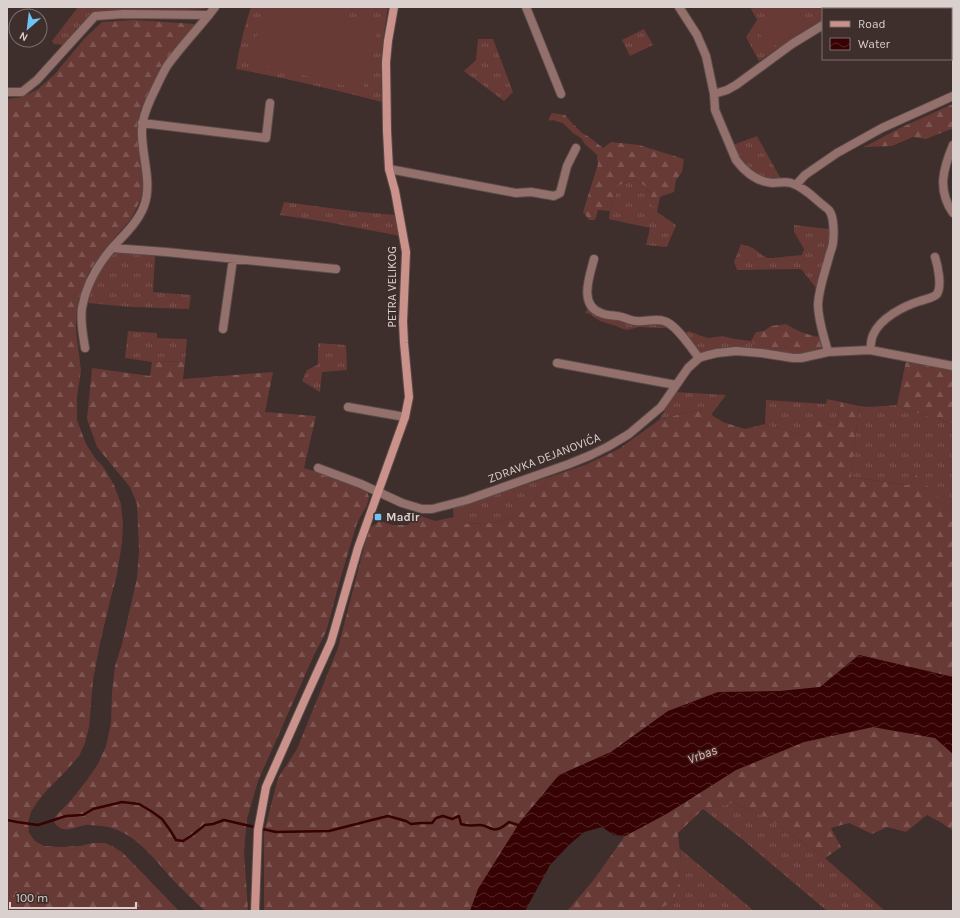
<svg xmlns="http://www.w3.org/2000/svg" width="960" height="918" font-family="Karla,sans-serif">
<defs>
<pattern id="grass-tufts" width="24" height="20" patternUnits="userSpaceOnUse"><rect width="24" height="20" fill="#683a36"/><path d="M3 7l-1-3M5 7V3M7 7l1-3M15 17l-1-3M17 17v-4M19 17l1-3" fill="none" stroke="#7d5552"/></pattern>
<pattern id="forest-firs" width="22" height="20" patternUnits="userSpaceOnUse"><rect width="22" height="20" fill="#683a36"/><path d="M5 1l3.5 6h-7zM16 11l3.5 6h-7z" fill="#7d5552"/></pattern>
<pattern id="water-waves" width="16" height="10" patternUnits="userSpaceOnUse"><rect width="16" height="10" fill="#370203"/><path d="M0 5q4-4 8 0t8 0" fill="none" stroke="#532627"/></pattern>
</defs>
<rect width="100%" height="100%" fill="#3e2e2c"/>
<!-- grass -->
<path fill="url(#grass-tufts)" d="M78 7H209L205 9C183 10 161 11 139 12 126 12 102 9 90 14L63 45 54 44 52 41Z
M251 7H388C383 38 379 71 382 102 333 89 285 78 236 69 239 48 244 28 251 7Z
M750 7H853L848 9H823V20L813 25 759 61 746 37 757 20Z
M644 29 653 45 630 56 622 40Z
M478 39H493L513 92 504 101 464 71 476 60Z
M757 136 781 179 768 178 755 174 741 162 733 145Z
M635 179 645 186 651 194V205L658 207 657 212 676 225 667 247 646 245 650 228 609 219 610 211 619 185 626 183Z
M284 202 360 212 396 215 400 236 327 222 280 215Z
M794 225 829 229 830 241 817 289 801 269 737 270 734 262 741 244 753 248 762 255 767 258H773L802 255 804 249 794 232Z
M118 252 155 256 153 292 191 295 189 309 131 307 88 303 95 277 113 254Z
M588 308 664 324 673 332 666 328H657L639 327 627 330 623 329 616 326 600 321 590 314 585 313Z
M128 331 157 333V338L187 339 185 361 152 362 125 358Z
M689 331 701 336 709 338 722 336 735 339 751 341 755 345 759 348 735 347 699 353 684 333Z
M318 343 346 345 347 370 322 372 320 392 302 381 307 370 317 365 318 363Z
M676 392 726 395 711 415 702 409 684 413 659 420Z
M827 399 841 402 836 426 830 425 815 419 806 436 765 424 766 400 826 404Z
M897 405 901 408 951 423 953 421V515L950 509 915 476 909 485 851 477 859 406 869 407Z
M552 476 528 507 514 518 493 523 454 524 453 508Z
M733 803 766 817 825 858 885 911H827L743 840 703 809Z
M680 849 686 854 754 911H653L674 902 681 862Z"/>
<!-- forest -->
<path fill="url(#forest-firs)" d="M135 20 194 24V29L173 51 160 68 140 111 138 139 143 185 141 199 131 219 103 251 88 274 79 299 76 315V331L81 370 77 397V420L86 444 95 458 104 468 114 485 121 504 123 524 122 543 117 574 110 601 100 643 93 680 89 727 85 743 79 756 66 771 46 791 38 801 31 812 28 822 29 833 35 841 44 846 60 847 80 846 93 843H105L114 847 123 853 179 911H7V99L23 97 38 89 54 75 84 39 102 22Z
M953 104V131L951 129 926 139 913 137 892 146 864 147 902 127Z
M552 113 565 115 571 122 582 133 589 137 603 148 611 142 639 145 684 159 682 172 676 180 674 192 660 197 658 207 651 206V194L645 186 635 179 626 183 619 185 610 211 598 210 595 220H589L583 212 598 164 597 155 585 144 581 138 573 133 563 123 552 120 549 121V118Z
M786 324C798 331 806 335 820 337L823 349 798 354 787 353 759 348 755 345 751 341 756 332 764 331 771 326Z
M185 361 183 379 273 372 265 412 316 416 304 468 333 477 351 483 367 492 369 497 367 505 357 523 340 580 326 632 314 655 258 781 247 819 244 850 248 911H205C194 901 184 891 174 881 156 861 138 836 112 828 106 826 93 825 87 825 74 826 64 836 54 822L55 817 72 799 87 780 98 764 106 746 111 723 112 692 115 666 122 644 137 578 139 550 137 504 130 487 97 447 87 419 92 368 150 376 152 362Z
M906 361 953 370V421L951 423 901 408 897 405Z
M841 402 859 406 851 477 908 485 916 475 950 509 953 515V677L859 655 820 687 781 691 668 711 611 752 559 775 520 822 478 889 470 911H264V833L278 778 297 749 338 648 369 528 380 521 392 525H408L413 518 418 515 435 521 454 517V524L493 523 514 518 528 507 552 476 585 465 619 449 659 420 684 413 702 409 723 422 745 429 765 424 806 436 814 418 830 425 836 426Z
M873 727 935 738 953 754V831L942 823 927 815 906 832 887 827 872 834 849 823 831 828 841 847 825 858 766 817 733 803 703 809 678 833 681 862 674 902 653 911H567L592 882 625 836 644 826 668 813 736 770 804 742Z"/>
<!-- garden -->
<path fill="#683a36" d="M264 7H311L379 24 363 90 250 62Z
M788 7H797L808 24 770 49 756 28Z"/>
<!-- water -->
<path fill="url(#water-waves)" d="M859 655 953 677V754L935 738 873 727 804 742 736 770 668 813 644 826 625 836 614 835 602 827 584 832 569 845 550 865 525 911H470L478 889 520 822 559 775 611 752 668 711 718 692 780 691 820 687Z"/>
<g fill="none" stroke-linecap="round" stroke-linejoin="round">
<!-- stream -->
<path stroke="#370203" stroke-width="2.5" d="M7 820 17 822 38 825 66 816 83 815 93 809 122 802 139 804 151 811 162 819 170 830 176 840 183 841 191 836 205 825 213 824 224 820 276 832 329 831 376 819 388 816 406 821 411 824 421 823H432L436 818 443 816 452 819 459 816 461 824C468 827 473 825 480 825 485 825 488 828 492 829 499 831 504 826 509 822L521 826"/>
<!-- street casing -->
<g stroke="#5a4b49" stroke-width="10">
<path id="street" d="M526 7 561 94
M679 7 697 35 706 56 714 94 715 110 736 160C745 172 757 182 773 183 779 183 785 181 791 183 804 187 814 198 824 206 826 208 829 209 830 212 834 218 834 235 833 242 833 247 830 252 829 257 825 272 819 288 818 304 818 321 824 336 828 352
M929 7 931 9
M858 9 862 7
M951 24 953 23
M951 44 953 47
M7 92H22L37 80 95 16 124 14 209 15
M714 94 727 90 736 85 792 44 823 25
M142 123 266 138 270 103
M953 145C943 169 937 190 953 213
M389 169 516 193 531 192 554 196 560 193 567 166 576 148
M796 185 805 175 837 153 882 128 953 96
M112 248 166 252 336 269
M594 259C590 275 578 305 601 313 607 316 615 315 622 317 626 318 631 321 636 321 645 322 655 318 664 321 676 324 691 348 699 358
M223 329 233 259
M85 348C83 335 80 321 82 308 86 285 98 264 113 247 125 234 138 222 144 206 153 182 141 155 142 130 142 119 146 109 151 98 156 88 161 76 167 66 182 45 200 27 215 7
M870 350C871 345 871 339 873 335 880 318 904 306 920 301 925 299 934 298 937 294 942 286 938 266 935 257
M557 363 676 385
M348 407 405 417
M318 468 361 484 402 503 422 509H432L467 500 569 464 591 455 609 446 629 434 661 407 688 368 699 358 705 356 717 353 736 351 761 353 793 358H801L828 352 870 350 953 366"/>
</g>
<!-- secondary casing -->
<g stroke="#5a4b49" stroke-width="10">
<path id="secondary" d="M255 911 258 830 266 787 306 697 331 642 358 548 405 417 409 397 404 343 403 322 406 252 395 191 389 169 387 131 386 62 388 41 394 7"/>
</g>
<!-- street -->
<use href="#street" stroke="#94706c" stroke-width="8"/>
<!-- secondary -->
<use href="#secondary" stroke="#cb928b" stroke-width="8"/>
</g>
<!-- markers -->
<rect fill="#6fc2f4" stroke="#3e2e2c" stroke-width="1.5" x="374" y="513" width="8" height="8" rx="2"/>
<g text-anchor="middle" stroke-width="3" stroke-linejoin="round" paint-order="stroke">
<!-- street labels -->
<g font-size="12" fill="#dad0ce" stroke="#3e2e2c">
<text transform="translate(392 287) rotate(-90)" y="4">PETRA VELIKOG</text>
<text transform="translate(544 458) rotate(-21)" y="4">ZDRAVKA DEJANOVIĆA</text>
</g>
<!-- poi labels -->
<g font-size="12" font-weight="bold" fill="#dad0ce" stroke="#3e2e2c" text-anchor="start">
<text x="386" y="521">Mađir</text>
</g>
<!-- water labels -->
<g font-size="13" font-style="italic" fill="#f4b1a9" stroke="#3e2e2c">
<text transform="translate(702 754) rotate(-20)" y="5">Vrbas</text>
</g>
</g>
<!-- border -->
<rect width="960" height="918" fill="none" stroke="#dad0ce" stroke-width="16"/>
<!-- legend -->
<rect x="822" y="8" width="130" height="52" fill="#3e2e2c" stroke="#7c6f6d"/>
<rect x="830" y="21" width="20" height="6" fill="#cb928b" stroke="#7c6f6d"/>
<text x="858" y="28" font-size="12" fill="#dad0ce">Road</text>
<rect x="830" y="38" width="20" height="12" fill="url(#water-waves)" stroke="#7c6f6d"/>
<text x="858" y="48" font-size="12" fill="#dad0ce">Water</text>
<!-- north arrow -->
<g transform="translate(28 28) rotate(208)"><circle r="19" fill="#3e2e2c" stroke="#7c6f6d"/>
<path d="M0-3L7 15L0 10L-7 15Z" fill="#6fc2f4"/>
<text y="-6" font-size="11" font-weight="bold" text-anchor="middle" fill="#dad0ce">N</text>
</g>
<!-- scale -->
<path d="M10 902v6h126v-6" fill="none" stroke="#dad0ce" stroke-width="2"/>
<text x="16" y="902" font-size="12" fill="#dad0ce" stroke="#3e2e2c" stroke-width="3" paint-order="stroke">100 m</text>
</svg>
